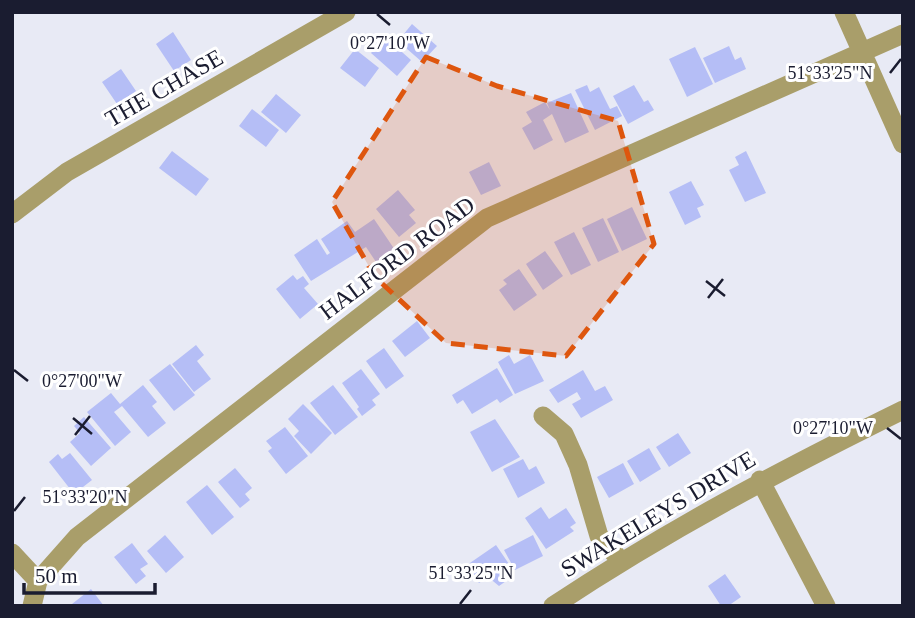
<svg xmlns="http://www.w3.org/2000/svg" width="915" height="618" font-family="'Times New Roman',serif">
<rect width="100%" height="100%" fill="#e8eaf5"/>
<!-- building -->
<path fill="#b5bef6" d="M412 24 437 46 422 62 398 41Z
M173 32 191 60 174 71 156 44Z
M385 37 411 60 397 76 371 53Z
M729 46 735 60 741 57 746 69 715 83 703 58Z
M695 47 713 84 687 97 669 59Z
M355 49 379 68 365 87 340 68Z
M121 69 136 91 117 104 102 82Z
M587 85 590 92 599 87 610 109 617 106 622 116 595 130 575 90Z
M634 85 644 102 648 100 654 110 628 124 613 96Z
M571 93 589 132 565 143 552 114 543 120 553 140 534 150 522 128 532 122 526 112 545 102 550 110 547 103Z
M276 94 301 115 286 133 261 112Z
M252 109 279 130 266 147 239 126Z
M172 151 209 179 196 196 159 168Z
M746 151 766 193 745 202 729 170 739 165 735 157Z
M489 162 501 186 481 195 469 172Z
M691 181 704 205 697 208 701 217 685 225 669 192Z
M398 190 415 210 409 215 416 223 399 237 376 209Z
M632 207 647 239 622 251 607 219Z
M603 218 619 252 598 262 582 228Z
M374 219 395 250 376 262 366 247 311 281 294 255 317 239 327 255 330 253 321 239 347 221 355 232Z
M574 232 591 265 571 275 554 242Z
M545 251 563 276 543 290 526 264Z
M519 269 537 295 514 311 499 290 507 284 503 280Z
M293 275 297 280 303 276 309 284 304 288 318 304 300 319 276 289Z
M417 321 430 338 405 357 392 341Z
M196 345 204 355 197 361 211 379 194 392 172 364Z
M384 348 404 376 386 389 366 361Z
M509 355 514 364 530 355 544 381 515 394 498 362Z
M170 364 195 395 174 411 149 380Z
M497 368 513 395 500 403 497 399 472 414 463 400 457 404 452 395Z
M361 369 380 394 372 400 376 405 362 416 357 409 359 407 342 383Z
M583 370 595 391 605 386 613 400 581 418 572 404 581 399 577 392 558 403 549 390Z
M143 385 157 402 152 406 166 423 148 437 122 406 114 412 131 432 115 446 87 412 111 393 120 404Z
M333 385 358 417 335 435 310 403Z
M303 404 332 433 311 454 294 436 299 431 288 419Z
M84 417 111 448 91 466 70 442 80 433 74 426Z
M495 419 520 457 492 472 470 432Z
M285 427 308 456 286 474 268 451 272 448 266 441Z
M678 433 691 453 669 467 656 447Z
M649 448 661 469 640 482 627 461Z
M70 453 92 480 74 494 49 462 58 454 62 459Z
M523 459 529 470 536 466 545 483 518 498 503 469Z
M623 463 634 484 609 498 597 477Z
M235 468 252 488 245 494 250 500 240 508 218 482Z
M207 485 234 517 212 535 186 502Z
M541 507 549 519 566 508 576 523 570 527 574 531 546 549 525 518Z
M165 535 184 557 166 573 147 551Z
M533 535 543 556 515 570 504 550Z
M132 543 148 564 140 569 146 576 136 584 114 557Z
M496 545 513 570 506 575 509 579 499 586 488 577 479 583 467 565Z
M725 574 741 597 728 606H721L708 586Z
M91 589 104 606H74L72 604Z"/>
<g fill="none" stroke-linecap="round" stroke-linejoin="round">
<!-- minor -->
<path stroke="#a99e6a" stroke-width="19" d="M844 12 903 144
M12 214 67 172 346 12
M543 416 564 434 578 465 599 536 621 561
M760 480 826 606
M12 553 38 581
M32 606 38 581 77 537 487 218 903 34
M553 606C666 531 781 470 903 410"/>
</g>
<!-- marked area -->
<path fill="#de560e" fill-opacity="0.2" stroke="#de560e" stroke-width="5" stroke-dasharray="14 9" stroke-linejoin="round" d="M426 57 497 86 618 121 654 244 566 356 446 343 375 277 332 202Z"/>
<!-- ticks -->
<path fill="none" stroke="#1a1c30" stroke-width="2.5" d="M377 14 390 25M890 73 901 59M706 281 725 296M708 298 723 279M14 370 28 381M73 418 92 434M887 428 901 439M75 435 90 416M14 511 25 497M460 604 471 590"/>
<g text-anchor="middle" stroke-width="6" stroke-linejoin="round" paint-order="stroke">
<!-- street labels -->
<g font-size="24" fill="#1a1c30" stroke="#fff">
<text transform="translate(164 88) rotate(-30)" y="8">THE CHASE</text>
<text transform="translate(397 258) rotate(-37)" y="8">HALFORD ROAD</text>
<text transform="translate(658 514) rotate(-31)" y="8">SWAKELEYS DRIVE</text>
</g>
</g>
<g font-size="18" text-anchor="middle" fill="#1a1c30" stroke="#fff" stroke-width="6" stroke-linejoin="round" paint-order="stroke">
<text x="390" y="49">0°27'10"W</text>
<text x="830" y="79">51°33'25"N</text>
<text x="82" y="387">0°27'00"W</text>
<text x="833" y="434">0°27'10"W</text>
<text x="85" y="503">51°33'20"N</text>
<text x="471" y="579">51°33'25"N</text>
</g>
<!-- border -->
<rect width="915" height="618" fill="none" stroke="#1a1c30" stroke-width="28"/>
<!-- scale -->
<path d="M24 583v10h131v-10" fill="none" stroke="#1a1c30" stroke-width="3.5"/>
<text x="35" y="583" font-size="21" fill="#1a1c30" stroke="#ffffff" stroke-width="5" paint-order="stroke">50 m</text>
</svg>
